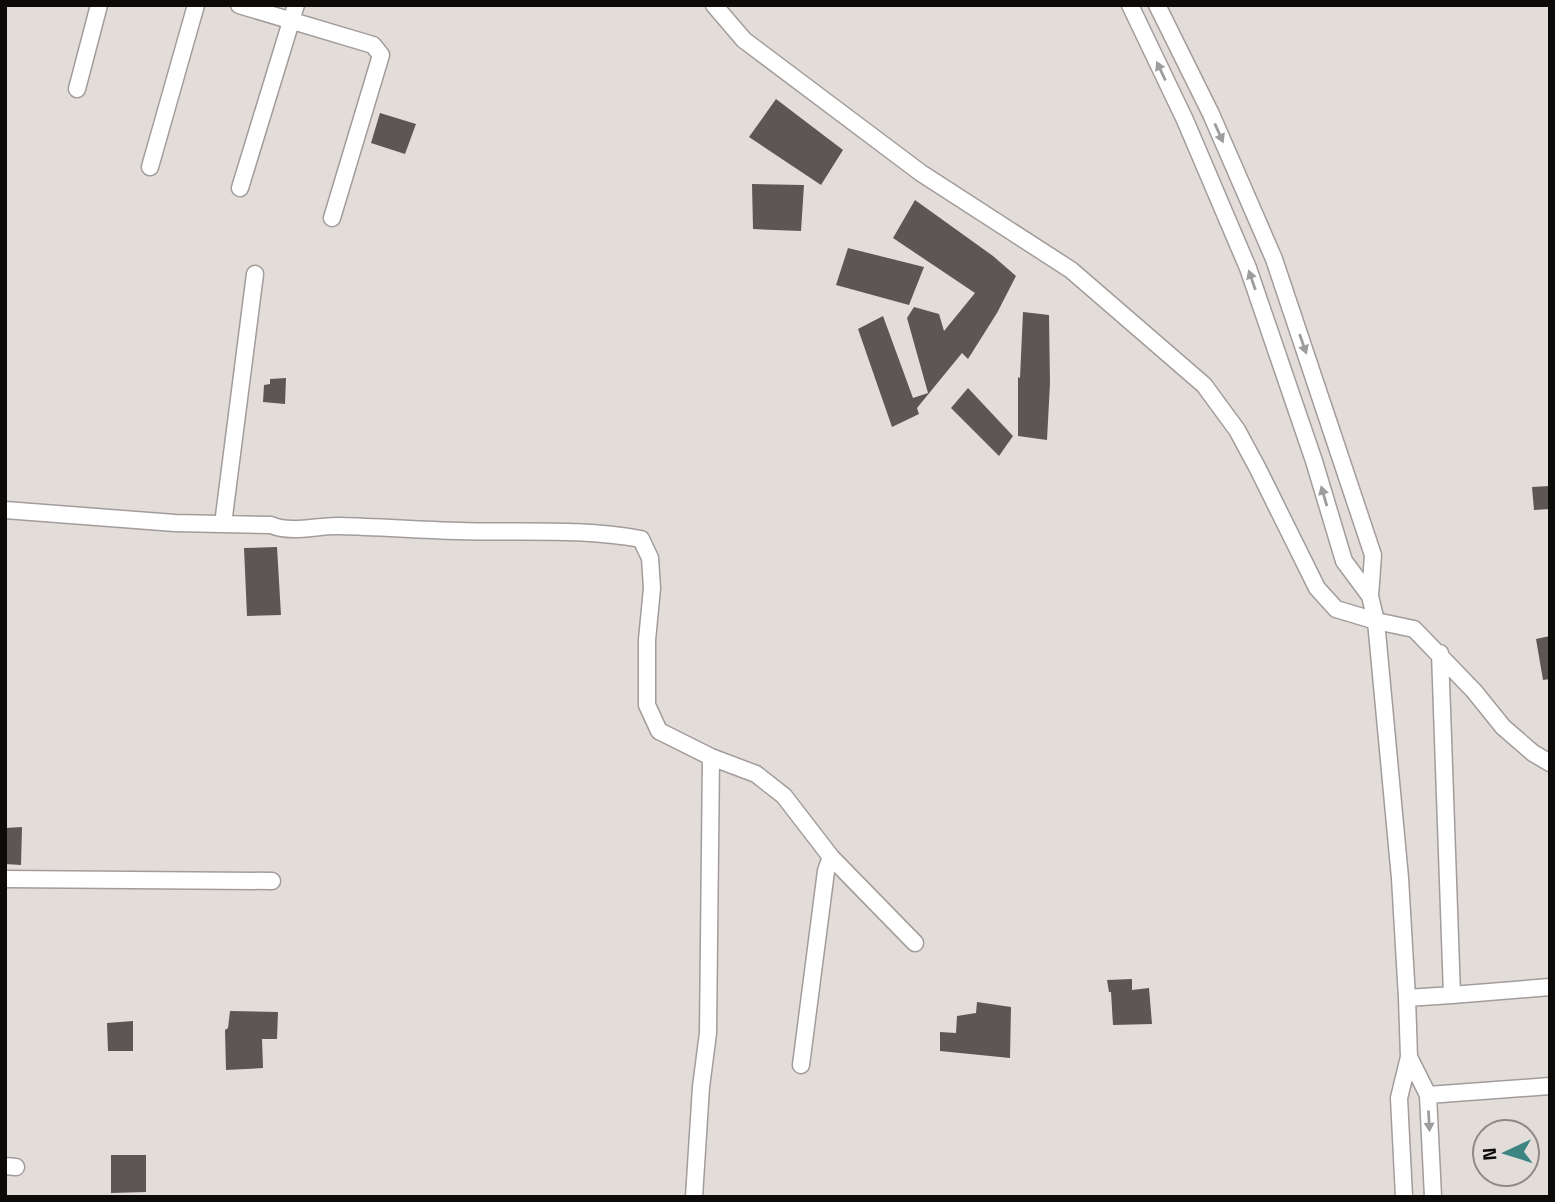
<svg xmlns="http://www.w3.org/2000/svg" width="1555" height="1202" font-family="'Titillium Web',sans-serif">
<rect width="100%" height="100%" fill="#e3ddda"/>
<!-- building -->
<path fill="#5c5654" d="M776 99 843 150 821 185 749 137Z
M380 113 416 124 405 154 371 143Z
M752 184 804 185 801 231 753 229Z
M915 200 993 256 1016 276 997 313 968 359 962 353 917 408 919 414 892 427 858 329 883 316 913 398 928 393 907 318 914 307 939 314 944 331 975 293 893 238Z
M848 248 924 267 909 305 836 285Z
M1023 312 1049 315 1050 383 1047 440 1018 436V377L1020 378Z
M286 378 285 404 263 402 264 385 270 384V379Z
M968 388 1013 436 999 456 951 408Z
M1550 486V509L1534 510 1532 487Z
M277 547 281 615 247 616 244 548Z
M1550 636V679L1543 680 1536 639Z
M22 827 21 865 5 864V828Z
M1132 979V990L1149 988 1152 1024 1113 1025 1111 992H1109L1107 980Z
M977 1002 1011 1007 1010 1058 940 1051V1032L956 1033 957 1016 976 1013Z
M230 1011 278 1012 277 1039H262L263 1068 226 1070 225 1030 228 1028Z
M133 1021V1051H108L107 1023Z
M111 1155H146V1192L111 1193Z"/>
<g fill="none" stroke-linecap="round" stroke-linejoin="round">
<!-- minor casing -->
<g stroke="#a29c9a" stroke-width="19">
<path id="minor" d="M239 5 373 45 381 55 332 218
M714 5 744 40 921 173 1071 270 1204 385 1237 430 1257 467 1317 588 1336 609 1376 621 1414 629 1474 691 1503 727 1533 753 1550 763
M1130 5 1185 120 1248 268 1314 461 1344 561 1370 596
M1157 5 1211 114 1274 259 1373 555 1370 596 1376 621 1400 878 1407 998 1409 1057 1399 1098 1404 1197
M77 89 99 5
M150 167 196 5
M240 188 296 5
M5 510 175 523 271 525C292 534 318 525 340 526 380 527 419 530 458 531 520 533 580 528 641 539L650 558 652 588 647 640V705L659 731 711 757 756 774 784 796 831 857 915 943
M223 524 255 274
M5 879 272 881
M1452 995 1550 987
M1407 998 1452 995 1440 653
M1409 1057 1428 1095 1433 1197
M801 1065 826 871 831 857
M1428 1095 1550 1086
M5 1166 16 1167
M694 1197 701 1087 708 1033 711 757"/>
</g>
<!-- minor -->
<use href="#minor" stroke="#fff" stroke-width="16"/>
</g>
<!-- one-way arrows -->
<defs><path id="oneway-solid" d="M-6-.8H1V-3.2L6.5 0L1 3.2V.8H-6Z" transform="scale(1.75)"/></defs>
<g fill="#9e9d9d">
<use href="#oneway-solid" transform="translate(1161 71) rotate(-115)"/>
<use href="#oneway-solid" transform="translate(1219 133) rotate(66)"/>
<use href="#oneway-solid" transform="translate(1252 280) rotate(-109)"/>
<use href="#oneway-solid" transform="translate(1303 344) rotate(71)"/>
<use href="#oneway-solid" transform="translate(1324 496) rotate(-106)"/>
<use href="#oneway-solid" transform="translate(1429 1121) rotate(87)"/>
</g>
<!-- border -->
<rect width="1555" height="1202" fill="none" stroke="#0d0b0a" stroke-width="14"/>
<!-- north arrow -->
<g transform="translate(1506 1153) rotate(266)"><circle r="33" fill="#e3ddda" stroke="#8d8987" stroke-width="2"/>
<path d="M0-5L12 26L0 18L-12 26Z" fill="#3d8582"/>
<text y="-10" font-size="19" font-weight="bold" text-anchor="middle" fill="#0d0b0a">N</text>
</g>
</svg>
